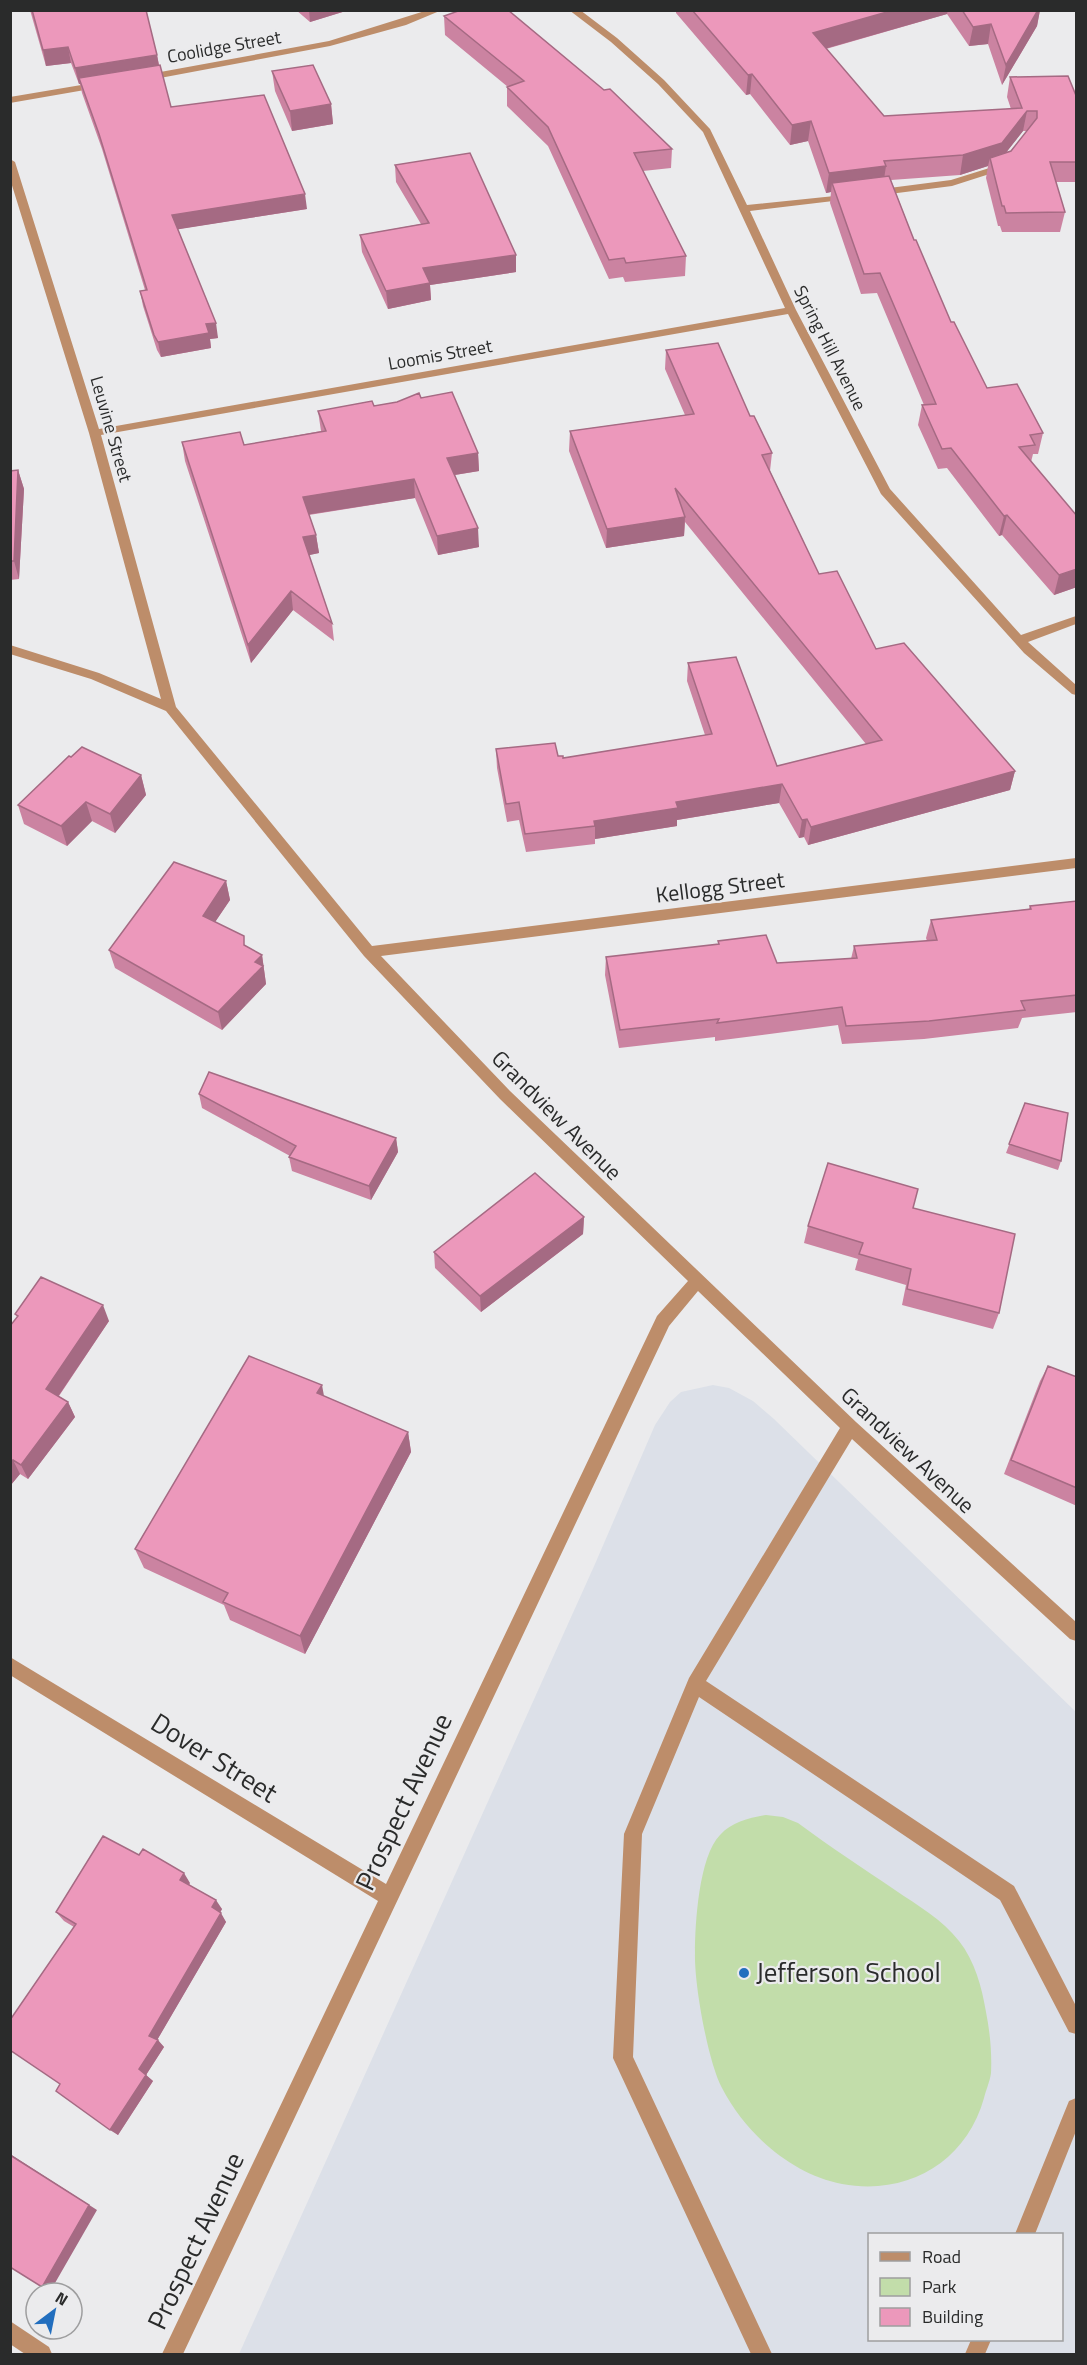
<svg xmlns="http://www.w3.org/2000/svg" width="1087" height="2365" font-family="'Titillium Web',sans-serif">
<rect width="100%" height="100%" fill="#ebebed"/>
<!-- built -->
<path fill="#dce0e8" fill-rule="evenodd" d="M713 1385 729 1388 753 1401 774 1419 1076 1712V2354H239L595 1564 655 1425 670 1402 681 1392ZM870 2234H1062V2340H870Z"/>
<!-- green -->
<path fill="#c2ddaa" d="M766 1815 783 1817 798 1823C830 1847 863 1868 895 1890 917 1905 943 1920 959 1941 975 1961 982 1988 986 2012 990 2032 992 2053 991 2073 990 2081 986 2090 984 2098 966 2162 908 2196 842 2184 791 2174 746 2134 722 2088 708 2062 694 1984 695 1953 695 1924 699 1856 720 1835 732 1822 749 1818 766 1815Z"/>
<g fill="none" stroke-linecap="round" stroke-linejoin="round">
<!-- minor -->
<path fill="#bd8d6a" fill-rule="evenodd" d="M428 10H442L406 25 330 46 144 81 139 78 144 75 329 41Z
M569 10H580L617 38 664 80 710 129 747 205 854 194 855 196 850 199 750 211 796 310 890 489 1021 635 1076 616V624L1028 642 1076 685V695L1072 694 1024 653 881 494 788 314 101 435 176 707 372 946 1076 858V868L381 956 510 1091 856 1422 1076 1622V1641L1070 1639 852 1439 706 1681 1014 1886 1076 2006V2034L1069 2032 1000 1900 699 1697 642 1834 633 2057 772 2354H751L613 2058 624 1834 689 1678 840 1428 698 1291 669 1326 183 2354H162L378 1901 10 1675V1657L386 1884 657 1316 688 1281 500 1099 364 956 166 711 91 679 10 654V645L99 673 161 699 89 433 10 179V159L15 162 99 429 785 308 703 132 658 84 611 42Z
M99 82 104 85 102 87 10 103V97Z
M1002 162 1010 164 1005 169 952 186 874 196 869 193 874 190 951 180 999 165Z
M1076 2098V2131L1035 2234H1015L1069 2101Z
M10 2321 49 2347 52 2354H25L10 2344Z
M971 2340H991L985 2354H965Z"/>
</g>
<!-- wall -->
<path fill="#cb83a1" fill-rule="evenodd" d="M30 10H146L157 55 159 65 171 107 307 209 178 229 218 338 210 339 211 348 161 357 157 350 143 306 140 291 145 290 102 149 82 93 80 84H79L71 63 46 66Z
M296 10H349L310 22Z
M676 10H1040L1037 26 1002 85 988 44 969 46 947 14 826 49 884 116 1011 109 1007 97 1010 77 1077 98V182H1056L1065 212 1060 232H1002L1000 226H998L986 178 988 166 960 175 891 180 914 240 951 322 987 388 1043 433 1038 454H1033L1031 462 1077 516V587L1054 595 1002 535 999 536 947 468 938 469 918 425 922 405H924L877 293 861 294 830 203 831 192 826 193 808 141 790 145 750 94 746 95 676 13ZM1023 131H1027L1011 151 1006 152Z
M444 16 672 149 671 168 643 171 686 256 685 276 625 282 623 277 609 279 548 146 507 106V87H508L445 35Z
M272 71 331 104 333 124 292 131 275 91Z
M395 165 516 255V272L430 285 431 300 388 309 362 252 360 235 421 224 396 182Z
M666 350 750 416 772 453 770 471 819 574 876 649 1015 771 1010 790 808 845 804 837 799 838 779 803 677 820V826L595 839V844L526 852 519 820 507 822 497 768 496 749 558 756 563 758 705 735 687 681 688 663 777 766 866 744 685 522 684 536 606 548 569 451 570 431 685 415 665 369Z
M421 398 478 453 479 471 455 475 479 547 438 555 415 498 309 515 316 535 319 553 309 555 332 623 334 641 293 610 251 663 185 461 182 442 244 445 321 431 318 411 374 406Z
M18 470 24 489 19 579 10 580V471Z
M141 775 146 795 115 833 92 821 67 846 24 824 18 805Z
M226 881 230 900 215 922 246 946 262 955 266 984 222 1030 115 968 109 950Z
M1077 901V1012L1022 1018 1018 1028 924 1039 842 1044 838 1025 715 1041V1037L619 1048 605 975 606 957 718 945V941L777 963 851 959 854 946 927 941 926 938 931 920 1029 909 1030 906Z
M199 1094 396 1138 398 1152 371 1200 292 1171 289 1157 290 1156 202 1108Z
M1025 1103 1061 1161 1058 1170 1006 1153Z
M913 1208 999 1313 993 1329 902 1305 906 1285 855 1270 858 1259 804 1243 808 1226Z
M584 1217 583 1234 481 1312 435 1268 434 1252Z
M15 1314 109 1321 59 1396 68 1402 75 1417 28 1479 20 1474 10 1486 17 1317Z
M1048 1366 1077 1377V1506L1004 1474 1040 1381Z
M324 1396 408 1432 411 1452 305 1654 230 1620 224 1605 144 1568 135 1549Z
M190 1883 189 1884 222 1909 220 1913 226 1922 157 2040 164 2047 146 2075 153 2081 118 2135 60 2084 74 1927 64 1921 56 1912Z"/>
<!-- shaded-wall -->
<path fill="#a56a83" d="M309 10H349L310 22Z
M894 10H948L947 14 810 53 813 33Z
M1038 10H1040L1037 26 1002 85 1006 65Z
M991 24 988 44 969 46 973 27Z
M68 47 71 63 46 66 43 50Z
M157 55 160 71 79 78 80 84H79L75 68Z
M752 74 750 94 746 95 748 75Z
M331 104 333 124 292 131 290 111Z
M1027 111 1023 131 998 163 990 158 988 166 960 175 963 155Z
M811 121 808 141 790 145 792 125Z
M886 166 883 186 832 183 831 192 826 193 829 173Z
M305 194 307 209 174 230 172 215Z
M516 255V272L430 285 431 300 388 309 386 291 423 268Z
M216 323 218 338 210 339 211 348 161 357 158 342 206 324Z
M478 453 479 471 448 476 447 458Z
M18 470 24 489 19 579 14 561Z
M414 479 415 498 305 515 303 497Z
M1007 515 1002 535 999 536 1004 516Z
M685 517 684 536 606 548 607 529Z
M478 528 479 547 438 555 437 536Z
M316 535 319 553 305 556 303 537Z
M1077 569V587L1054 595 1059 575Z
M291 591 293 610 251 663 248 645Z
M1015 771 1010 790 808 845 811 827Z
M141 775 146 795 115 833 110 814Z
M782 784 779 803 677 820V826L595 839V826L594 821 676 802Z
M86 802 92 821 67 846 61 826Z
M807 819 804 837 799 838 802 820Z
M226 881 230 900 207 934 203 916Z
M262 955 266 984 222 1030 218 1012 255 962Z
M396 1138 398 1152 371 1200 369 1186Z
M584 1217 583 1234 481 1312 480 1296Z
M103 1305 109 1321 53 1404 46 1389Z
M322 1385 326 1407 317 1393Z
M68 1402 75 1417 28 1479 21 1465Z
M408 1432 411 1452 305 1654 300 1636Z
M13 1460 20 1474 10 1486V1463Z
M184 1873 190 1883 186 1889 180 1880Z
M216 1900 222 1909 218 1916 212 1907Z
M221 1913 226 1922 156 2042 149 2036Z
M158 2040 164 2047 146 2075 153 2081 118 2135 110 2130 139 2069Z
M10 2154 97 2210 51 2290 42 2287Z"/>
<!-- building -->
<path fill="#ec98bb" stroke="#a56a83" stroke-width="1.5" d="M32 10H146L157 55 75 68 68 47 43 50Z
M461 10H508L604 90 610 89 672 149 634 153 686 256 626 263 624 258 609 260 548 127 507 87 524 81 444 16Z
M692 10H894L813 33 884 116 1022 108 1010 77 1068 76 1077 98V162H1050L1065 212 1006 213 1004 206H1002L990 158 1011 151 1037 118V111H1027L1002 143 963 155 884 161 886 166 829 173 811 121 792 125 752 74 748 75Z
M962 10H1038L1006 65 991 24 973 27Z
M160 65 171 107 264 95 305 194 172 215 216 323 206 324 209 333 158 342 154 335 140 291 147 290 99 134 79 78Z
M313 65 331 104 290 111 272 71Z
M470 153 516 255 423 268 430 283 386 291 360 235 429 223 395 165Z
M889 176 914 240H916L951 322H954L987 388 1017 384 1043 433 1030 435 1035 445 1019 447 1077 516V569L1059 575 1007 515 1004 516 951 448 942 449 922 405 936 404 880 273 864 274 832 183Z
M718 343 750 416H754L772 453 762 455 819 574 837 571 876 649 904 643 1015 771 811 827 807 819 802 820 782 784 676 802 678 808 594 821 595 826 525 834 519 802 506 804 496 749 555 743 558 756H563V758L712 734 688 663 736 657 777 766 882 740 675 488 685 517 607 529 570 431 694 414 666 350Z
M452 392 478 453 447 458 478 528 437 536 414 479 303 497 316 535 303 537 332 623 291 591 248 645 182 442 240 432 244 445 326 431 318 411 372 401 374 406 397 402 419 393 421 398Z
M18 470 14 561H10V471Z
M82 747 141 775 110 814 86 802 61 826 18 805 69 756 71 757Z
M174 862 226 881 203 916 244 936V945L262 955 255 962 263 966 218 1012 109 950Z
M1077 901V995L1021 1001 1025 1010 929 1021 846 1026 842 1007 717 1023 719 1019 620 1030 606 957 719 944 718 941 766 935 777 963 857 958 854 946 937 940 931 920 1031 909 1030 906Z
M209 1072 396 1138 369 1186 289 1157 296 1146 199 1094Z
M1025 1103 1068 1113 1061 1161 1009 1144Z
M828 1163 918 1189 913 1208 1015 1234 999 1313 907 1289 911 1269 859 1254 863 1243 808 1226Z
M535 1173 584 1217 480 1296 434 1252Z
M41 1277 103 1305 46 1389 68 1402 21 1465 13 1460 10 1463V1326L18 1316 15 1314Z
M249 1356 322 1385 317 1393 408 1432 300 1636 223 1602 228 1593 135 1549Z
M1048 1366 1077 1377V1488L1011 1460Z
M103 1836 139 1855 143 1849 184 1873 180 1880 216 1900 212 1907 221 1913 149 2036 158 2040 139 2069 146 2075 110 2130 56 2091 60 2084 10 2050V2020L76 1924 56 1912Z
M10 2155 89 2205 42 2287 10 2267Z"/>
<!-- markers -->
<circle fill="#226ebe" stroke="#ebebed" stroke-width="2" cx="744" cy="1973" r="6"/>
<g text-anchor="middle" stroke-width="4.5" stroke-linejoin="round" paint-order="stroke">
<!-- far-street labels -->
<g font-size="18" fill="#2a2b2b" stroke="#ebebed">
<text transform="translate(224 47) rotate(-10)" y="6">Coolidge Street</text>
<text transform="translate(830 348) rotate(63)" y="6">Spring Hill Avenue</text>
<text transform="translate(440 355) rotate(-10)" y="6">Loomis Street</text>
<text transform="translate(111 429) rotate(74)" y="6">Leuvine Street</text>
</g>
<!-- street labels -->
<g font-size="22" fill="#2a2b2b" stroke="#ebebed">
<text transform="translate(720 887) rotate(-7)" y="8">Kellogg Street</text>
<text transform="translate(557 1115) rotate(45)" y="8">Grandview Avenue</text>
<text transform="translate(908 1450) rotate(43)" y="8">Grandview Avenue</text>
</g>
<!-- near-street labels -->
<g font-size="27" fill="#2a2b2b" stroke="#ebebed">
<text transform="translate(214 1758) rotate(32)" y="9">Dover Street</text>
<text transform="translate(404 1802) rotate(-65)" y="9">Prospect Avenue</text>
<text transform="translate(196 2241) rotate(-65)" y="9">Prospect Avenue</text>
</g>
<!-- near-poi labels -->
<g font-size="27" fill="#2a2b2b" stroke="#ebebed" text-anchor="start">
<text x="756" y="1982">Jefferson School</text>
</g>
</g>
<!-- border -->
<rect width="1087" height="2365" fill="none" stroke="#2a2b2b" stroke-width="24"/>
<!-- legend -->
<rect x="868" y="2233" width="195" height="108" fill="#ebebed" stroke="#9e9e9f" stroke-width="1.5"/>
<rect x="880" y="2252" width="30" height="9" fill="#bd8d6a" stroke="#9e9e9f" stroke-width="1.5"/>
<text x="922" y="2263" font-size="18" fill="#2a2b2b">Road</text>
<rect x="880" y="2278" width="30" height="18" fill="#c2ddaa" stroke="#9e9e9f" stroke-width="1.5"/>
<text x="922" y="2293" font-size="18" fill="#2a2b2b">Park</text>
<rect x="880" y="2308" width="30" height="18" fill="#ec98bb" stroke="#9e9e9f" stroke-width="1.5"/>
<text x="922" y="2323" font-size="18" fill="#2a2b2b">Building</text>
<!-- north arrow -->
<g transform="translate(54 2311) rotate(32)"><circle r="28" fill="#ebebed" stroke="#9e9e9f" stroke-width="1.5"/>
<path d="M0-4.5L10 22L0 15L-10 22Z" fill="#226ebe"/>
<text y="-9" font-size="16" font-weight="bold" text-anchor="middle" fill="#2a2b2b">N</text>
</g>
</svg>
